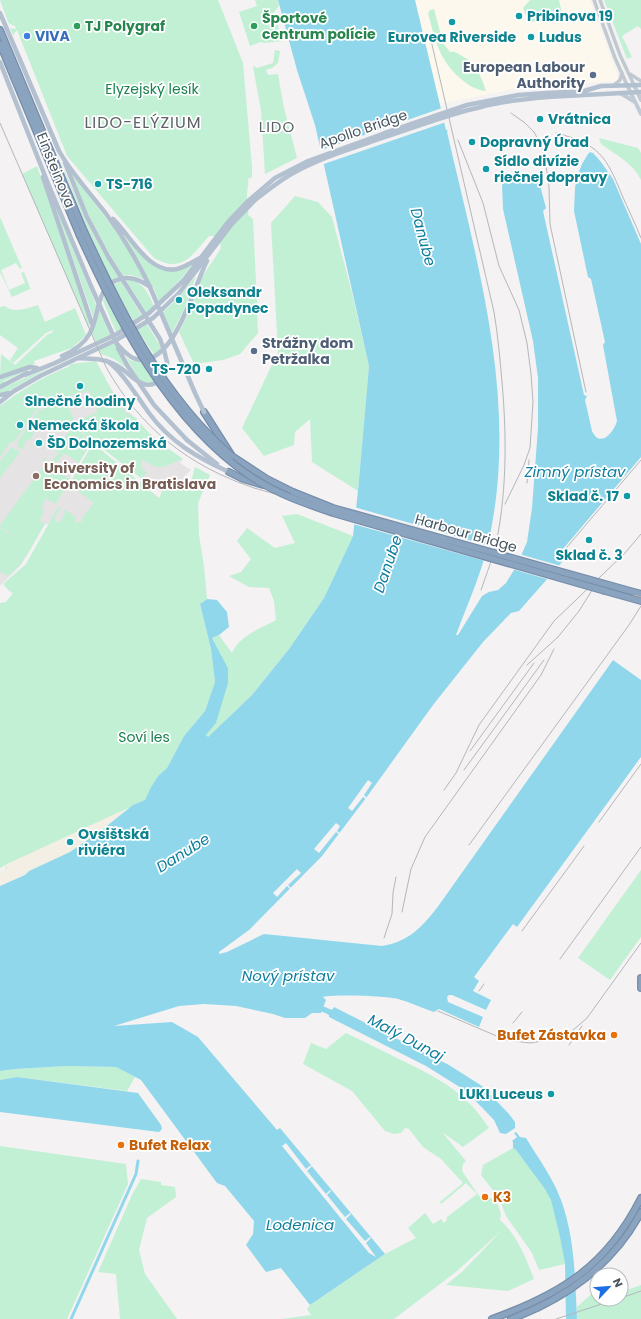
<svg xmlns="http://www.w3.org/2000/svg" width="641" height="1319" font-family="Poppins,sans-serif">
<rect width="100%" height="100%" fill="#f4f2f2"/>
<!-- commercial -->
<path fill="#fcf8ed" d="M415 0H590L617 74 618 81 523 87 440 104Z"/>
<!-- education -->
<path fill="#e5e3e4" d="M63 369 104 378 121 403 148 432 163 445 183 459 180 463 191 470 183 478 185 481 166 496 142 479 93 440 70 478 76 479 96 499 80 529 45 524 21 565 0 586V406L31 386Z"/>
<!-- green -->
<path fill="#c2f0d4" d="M0 0H218L243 63 252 167V177L248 179C249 185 247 189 247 196 247 202 249 209 248 215L253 219 257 303 259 305 260 308 257 312 258 333 240 354 223 360 194 364 179 332 188 314 202 277 220 250 221 246 215 236H209C192 255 182 274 154 258L67 156 17 30 13 35 10 28 16 29 15 26 10 24 8 22Z
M255 0H278L279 6 274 12 282 41 264 43 261 42 250 46 239 12 257 6Z
M530 0H559L562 13 529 23 523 8Z
M604 0H641V29L638 26 622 36 632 57 627 59Z
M434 9 443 43 450 52C455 51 457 53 462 56 476 63 481 76 486 91 476 90 468 85 461 79 439 60 435 40 428 13L430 10Z
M275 50 280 51 278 63 272 68 266 70 268 75 278 74 284 108 297 158 265 174 261 110 253 67 254 66 257 68 273 63Z
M599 138 638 148 641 153V180C633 163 616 155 601 144Z
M56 152 88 223 118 277 111 281 88 229Z
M37 166 90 320 89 328 22 174Z
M68 169 109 222 127 247 144 279 131 275 122 276 91 220Z
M47 184 96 305 93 317Z
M295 196 318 202 332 217 352 293 369 366 358 491 312 462 310 419 295 432 294 445 264 456 242 428 278 352 271 223Z
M0 217 22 268 20 269 16 263 1 270 9 290 25 283 21 273 24 272 31 290 30 289 12 297 0 272Z
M122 233C141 256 160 284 193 264L180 280 159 301 153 286 152 287 138 259Z
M196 276 184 310 172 333 163 312 173 303Z
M126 280C143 281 148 292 154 306L146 313Z
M121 281 142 316 134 322 113 285Z
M104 297 122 329 116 332 103 301Z
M38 305 45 322 75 308 86 335 72 348 34 361 35 364 0 375 1 354 15 365 47 335 53 332V330L46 333 13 363 10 360 18 348 0 335V307L5 306C13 314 28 308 38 305Z
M99 310 110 335 96 342 92 333Z
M147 324 162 349 154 355 138 330Z
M114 343 125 367C117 361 111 356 102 355L99 350Z
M75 356 41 372 9 391 0 393V378L33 368 4 381 7 386Z
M126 357 132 361 141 362 154 382H144L139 380Z
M96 361 112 391 125 412 136 418 148 432 163 445 183 459C163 466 161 473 142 459V469L147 472 142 479 85 435 77 421 98 412 89 390 36 410 15 441 11 442 0 457V406C20 391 44 376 68 367L71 364Z
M66 400C72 415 77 433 91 442L79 463 64 453 51 469 70 479 56 504 46 498 41 508 44 510 40 521 45 524C37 536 21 571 8 575 5 576 2 573 0 571V528L9 534 17 538 0 527V525L44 466 43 458 50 463 59 453 55 450 70 430 60 423 56 429 53 430 47 425 43 428 40 426 35 433 36 430 35 429 33 432 34 434 30 440 28 439 24 443 25 445 22 450 18 447 17 443 38 411Z
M94 444 159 498 164 488 182 484 184 482 189 483 192 478 195 467 210 475 198 503 199 535 204 566 207 599 200 604 211 649 215 682 205 711 184 736 167 768 158 776 151 787 145 800C135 804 127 810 117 813L0 874 6 869 5 865 0 868V603L6 602 13 593 9 591 3 584 26 564 58 507 62 509 59 510 54 519 56 521 60 522 65 513 63 512 65 510 76 517 75 522 76 523 80 521 82 523 83 522 81 519 94 503 69 484 89 450Z
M11 448H13L20 452 0 478V461Z
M297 514 353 536 324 598 289 649 252 695 208 737 205 736 216 723 228 668 212 638 219 635 232 653C239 636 261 628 276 620L274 601 269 588 249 587 229 576 241 572 251 559 237 541 247 528 275 548 295 543 282 516Z
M641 870V937L610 980 578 958Z
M346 1033C365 1042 383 1051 401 1060 438 1078 466 1092 489 1128L463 1147 442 1132 466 1161 463 1164 462 1171 479 1196 496 1199 501 1214 500 1220C518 1236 525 1257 534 1279L508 1291 446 1285 463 1271 501 1231 457 1271 394 1319H281L311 1315 307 1309 310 1305 385 1254 416 1238 408 1228 425 1213 433 1224 441 1219 444 1223 447 1220 446 1218 447 1217 477 1194 466 1183 441 1204 440 1202 463 1183 441 1159 423 1147 409 1129 405 1128 401 1133 394 1134 385 1131 352 1091 303 1064 311 1043 326 1049Z
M67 1066 116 1067 135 1077 127 1091 17 1077 0 1080V1071L15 1069Z
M0 1146 126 1164 128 1184 67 1319H0Z
M513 1148 516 1150C525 1163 537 1175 546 1189 558 1210 561 1241 565 1264L539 1270 532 1253 506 1216 499 1198 481 1175 483 1165Z
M141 1179 161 1182V1185L175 1187 176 1197 147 1218 139 1250 145 1274 177 1319H120L116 1274 98 1272 132 1195Z
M641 1285V1319H577V1307L597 1289V1299H621V1292Z"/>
<!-- sand -->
<path fill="#f4efe4" d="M128 810 70 852 29 871 25 875 0 886V874L7 868 5 865 117 813Z"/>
<!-- water -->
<path fill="#90d7ec" d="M278 0H415L446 130H448L447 132C478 267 520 405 488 544 481 575 467 605 456 635H458L482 596 489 592 498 590 506 583 517 565 527 542 532 508 538 428V378L533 341 503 209 502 185 504 182 537 174 546 208 543 211 584 395 587 396 585 400 592 431C600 449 614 432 617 421L603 345 605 342 591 279 588 277 574 211 575 188 577 177 582 164 588 154 590 152 593 153 601 162 613 179 641 244V457L557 556 563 561 519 611 511 613 483 642 433 705 366 798 322 856 249 930 219 952V954L227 952 264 934 382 946C409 942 423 926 439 905L613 660 641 680V757L517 927 513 924 474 977 479 981 473 991 491 1000 486 1010 452 995H449L447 997 448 1002 483 1017 479 1027 439 1009 434 1012C422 1008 410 1002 398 999 386 996 334 994 323 997L326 1000 321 1013H312L305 1018H285L273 1014 236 1006 204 1004 179 1006 114 1026 172 1022 198 1037 277 1130 280 1128 385 1254 310 1305 281 1268 266 1272 246 1245 253 1234 254 1221 225 1186 217 1183 141 1080 116 1067 67 1066 15 1069 0 1071V886L25 875 29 871 70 852 103 829 133 805 145 800 151 787 158 776 167 768 184 736 205 711 215 682 211 649 200 604 207 599 217 600 227 612 229 627 219 635 212 638 228 668V683L216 723 206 735 208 737 252 695 289 649 324 598 353 536 358 491 369 366 315 125 297 70Z
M334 1007 449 1065 482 1086 509 1114 515 1122V1128L506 1134 500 1133 494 1120 466 1091 426 1066 329 1017V1015L327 1013 329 1009 332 1010Z
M17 1077 138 1093 161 1125 162 1129 159 1132 0 1112V1080Z
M516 1132 520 1137 526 1138C538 1158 553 1178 561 1200 575 1238 575 1279 577 1319H566L565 1264 560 1237 551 1200 545 1189 516 1150 513 1148V1142L512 1141 517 1137 514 1133Z"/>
<!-- pier -->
<path fill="#f4f2f2" d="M442 108 446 122 321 165 318 151Z
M354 507 490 546 485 561 353 524Z
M519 554 561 566 550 580 512 569Z
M368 780 372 783 364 795 368 799 367 800 363 797 352 811 348 808Z
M336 823 340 826 337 831 341 834 340 835 336 832 319 853 314 849Z
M297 869 301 873 288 885 292 889 291 890 287 886 277 897 273 893Z
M286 1143 306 1169 311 1165 312 1166 307 1171 326 1194 330 1190 331 1191 327 1195 345 1217 350 1213 351 1214 346 1219 365 1241 370 1237 371 1238 366 1243 376 1257 369 1253 282 1146Z"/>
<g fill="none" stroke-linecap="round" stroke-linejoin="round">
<!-- canal -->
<path stroke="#90d7ec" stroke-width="3" d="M71 1319 136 1174 138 1161"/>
<!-- river -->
<path stroke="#90d7ec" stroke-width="5.5" d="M316 1006 334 1014"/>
<!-- motorway casing -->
<g stroke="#768eab" stroke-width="8">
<path id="motorway" d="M0 30 84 231
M0 44 79 234
M204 412 232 456 267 479 293 492
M229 472 243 479 263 485
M605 591 641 601
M634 592 641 594
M641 978V988
M492 1319C561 1294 607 1266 641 1198
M511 1319C565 1299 614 1264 641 1212"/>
</g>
<!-- tertiary -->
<path stroke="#c0c9d0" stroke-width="3.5" d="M594 0 615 58 627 85
M600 0 620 55 634 85
M630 74 641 81
M614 85 620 80 622 73"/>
<!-- secondary -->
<path stroke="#c0cad5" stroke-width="4" d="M627 85 641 114
M634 85 641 100
M620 93 635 102"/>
<!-- primary -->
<path stroke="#b2c0cf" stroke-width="4.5" d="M0 13 59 151C72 174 91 194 107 215 124 238 138 262 150 287
M0 62 47 181 91 286
M547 93 584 91 601 86 641 85
M547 97 641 92
M65 163 87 217 109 258
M43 177 92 324
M113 219C130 235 149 275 177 269 185 267 193 262 200 258
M117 344C123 350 128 357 136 359 174 369 194 285 207 261
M118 348 127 365
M62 356C74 351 84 344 90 333 100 315 95 286 120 279 131 276 140 280 149 286
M78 358C91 359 102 358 114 364 129 370 141 394 159 381 166 377 167 370 167 362
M107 361C124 373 137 397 149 413 170 442 198 458 229 472
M25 375 55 363 117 334 149 313 183 281 228 222 247 202 275 178 308 161 385 133
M0 377 30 367 37 368
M0 387 27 373
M0 395 9 393
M0 402 14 391 40 376 118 339 153 318 179 293 232 224 255 200
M187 440 217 464"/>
<!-- motorway -->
<use href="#motorway" stroke="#8aa3bf" stroke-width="5.5"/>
<!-- rail -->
<path stroke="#b4b7bc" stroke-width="1" d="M430 36 494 312C498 336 500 359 502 382 507 439 507 497 494 553 490 565 485 578 481 590
M511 113 525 123 534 132 541 145 545 158 549 187 550 224 586 392
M0 123 106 367C140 428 189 466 254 488L641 597
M556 133C599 144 606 156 622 195 628 209 635 223 641 238
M458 140 483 203 499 266 519 310 527 343 531 374 533 402 530 448 524 465 505 504
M527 483 529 460
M562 553 641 460
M527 665 558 637 579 611 594 587
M470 751 534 663
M464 770 544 660
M444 790 456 773 479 725 554 621 625 553 641 534
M599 822 641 764
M469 845 629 625 641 606
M402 912 411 869 425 837 541 675 554 649
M522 931 584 846
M384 938 392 914 393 893 396 877
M560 959 641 847
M479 991 484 984
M438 1011 506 1040 530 1043 554 1039 572 1031 587 1018 641 943
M513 1023 522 1012
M569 1045 582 1026
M621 1298 641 1291
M556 1319 617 1299"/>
<!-- motorway-bridge casing -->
<g stroke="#768eab" stroke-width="8" stroke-linecap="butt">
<path id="motorway-bridge" d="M84 231C121 312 163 397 232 456
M79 234C119 322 168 420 250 476 275 493 304 503 333 513L605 591
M293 492 333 508 634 592"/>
</g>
<!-- primary-bridge -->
<path stroke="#b2c0cf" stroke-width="4.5" d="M385 133 467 105 518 95 547 93
M255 200C268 190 280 180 295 172 324 156 357 147 388 136 419 126 449 114 481 107 503 101 525 99 547 97
M109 258 160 339 164 350 167 362
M91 286 117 344
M150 287 195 393 204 412
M127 365 154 405 187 440"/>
<!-- motorway-bridge -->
<use href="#motorway-bridge" stroke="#8aa3bf" stroke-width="5.5"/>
</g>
<!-- markers -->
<g fill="#0f9aa8" stroke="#fff" stroke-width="1.5">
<circle cx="519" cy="16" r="4"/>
<circle cx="452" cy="22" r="4"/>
<circle cx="531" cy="37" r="4"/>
<circle cx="540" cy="119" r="4"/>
<circle cx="472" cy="142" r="4"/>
<circle cx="486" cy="169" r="4"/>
<circle cx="98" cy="184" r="4"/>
<circle cx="179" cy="300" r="4"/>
<circle cx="209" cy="369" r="4"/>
<circle cx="80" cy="386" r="4"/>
<circle cx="20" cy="425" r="4"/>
<circle cx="39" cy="443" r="4"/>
<circle cx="627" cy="496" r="4"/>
<circle cx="589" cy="540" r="4"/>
<circle cx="70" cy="842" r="4"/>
<circle cx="551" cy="1094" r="4"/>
</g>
<g fill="#2e9e5b" stroke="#fff" stroke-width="1.5">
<circle cx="77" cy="26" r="4"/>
<circle cx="254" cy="26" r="4"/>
</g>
<circle fill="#3f7fe0" stroke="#fff" stroke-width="1.5" cx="27" cy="36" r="4"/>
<g fill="#5c6f8a" stroke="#fff" stroke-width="1.5">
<circle cx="593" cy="75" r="4"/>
<circle cx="254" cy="351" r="4"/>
</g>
<circle fill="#8d6e63" stroke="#fff" stroke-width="1.5" cx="36" cy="476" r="4"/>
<g fill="#e8710a" stroke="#fff" stroke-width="1.5">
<circle cx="614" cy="1035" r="4"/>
<circle cx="121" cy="1145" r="4"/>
<circle cx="485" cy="1197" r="4"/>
</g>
<g text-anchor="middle" stroke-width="3.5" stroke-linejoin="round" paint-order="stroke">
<!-- culture labels -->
<g font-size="14" font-weight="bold" fill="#0d838f" stroke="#fff" text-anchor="start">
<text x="527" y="21">Pribinova 19</text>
<text x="452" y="42" text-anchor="middle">Eurovea Riverside</text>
<text x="539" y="42">Ludus</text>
<text x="548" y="124">Vrátnica</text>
<text x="480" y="147">Dopravný Úrad</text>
<text x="494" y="166">Sídlo divízie<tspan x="494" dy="16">riečnej dopravy</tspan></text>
<text x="106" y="189">TS-716</text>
<text x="187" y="297">Oleksandr<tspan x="187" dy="16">Popadynec</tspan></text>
<text x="201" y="374" text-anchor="end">TS-720</text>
<text x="80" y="406" text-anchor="middle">Slnečné hodiny</text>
<text x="28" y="430">Nemecká škola</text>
<text x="47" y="448">ŠD Dolnozemská</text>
<text x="619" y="501" text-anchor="end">Sklad č. 17</text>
<text x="589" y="560" text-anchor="middle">Sklad č. 3</text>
<text x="78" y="839">Ovsištská<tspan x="78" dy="16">riviéra</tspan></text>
<text x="543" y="1099" text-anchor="end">LUKI Luceus</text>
</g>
<!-- leisure labels -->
<g font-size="14" font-weight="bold" fill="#27864d" stroke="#fff" text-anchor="start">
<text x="262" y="23">Športové<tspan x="262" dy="16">centrum polície</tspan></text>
<text x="85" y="31">TJ Polygraf</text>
</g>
<!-- shop labels -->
<g font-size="14" font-weight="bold" fill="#366cbe" stroke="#fff" text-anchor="start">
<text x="35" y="41">VIVA</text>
</g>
<!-- service labels -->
<g font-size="14" font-weight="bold" fill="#4e5e75" stroke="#fff" text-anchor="end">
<text x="585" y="72">European Labour<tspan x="585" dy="16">Authority</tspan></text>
<text x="262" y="348" text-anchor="start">Strážny dom<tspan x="262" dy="16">Petržalka</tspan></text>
</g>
<!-- park labels -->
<g font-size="14" fill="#19824f" stroke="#fff">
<text x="152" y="94">Elyzejský lesík</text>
<text x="144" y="742">Soví les</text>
</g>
<!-- street labels -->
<g font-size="14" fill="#49555f" stroke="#fff">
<text transform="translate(363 129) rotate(-19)" y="5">Apollo Bridge</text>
<text transform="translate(56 170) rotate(68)" y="5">Einsteinova</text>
<text transform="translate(466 533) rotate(16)" y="5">Harbour Bridge</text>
</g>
<!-- education labels -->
<g font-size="14" font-weight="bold" fill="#785e54" stroke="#fff" text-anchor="start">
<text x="44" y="473">University of<tspan x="44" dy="16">Economics in Bratislava</tspan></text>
</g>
<!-- food labels -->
<g font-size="14" font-weight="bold" fill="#c56008" stroke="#fff" text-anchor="start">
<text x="606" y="1040" text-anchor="end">Bufet Zástavka</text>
<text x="129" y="1150">Bufet Relax</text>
<text x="493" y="1202">K3</text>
</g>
<!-- neighbourhood labels -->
<g font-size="15" letter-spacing="1" fill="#5e6267" stroke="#fff">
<text x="277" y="132">LIDO</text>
</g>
<!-- water labels -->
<g font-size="15" font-style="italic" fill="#0e7e9d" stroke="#fff">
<text transform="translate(423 237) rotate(75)" y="5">Danube</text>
<text x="575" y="477">Zimný prístav</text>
<text transform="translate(388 564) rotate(-71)" y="5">Danube</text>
<text transform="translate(183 853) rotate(-32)" y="5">Danube</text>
<text x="288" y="981">Nový prístav</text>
<text transform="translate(406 1038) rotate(28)" y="5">Malý Dunaj</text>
<text x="300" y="1230">Lodenica</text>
</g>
<!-- quarter labels -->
<g font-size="16" letter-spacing="1" fill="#5e6267" stroke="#fff">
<text x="143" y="128">LIDO-ELÝZIUM</text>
</g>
</g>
<!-- north arrow -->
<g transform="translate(609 1287) rotate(64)"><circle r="19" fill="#ffffff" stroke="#b6bbbf"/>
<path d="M0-3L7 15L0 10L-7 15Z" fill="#1c70e4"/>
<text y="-6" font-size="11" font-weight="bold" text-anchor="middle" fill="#49555f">N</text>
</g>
</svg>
